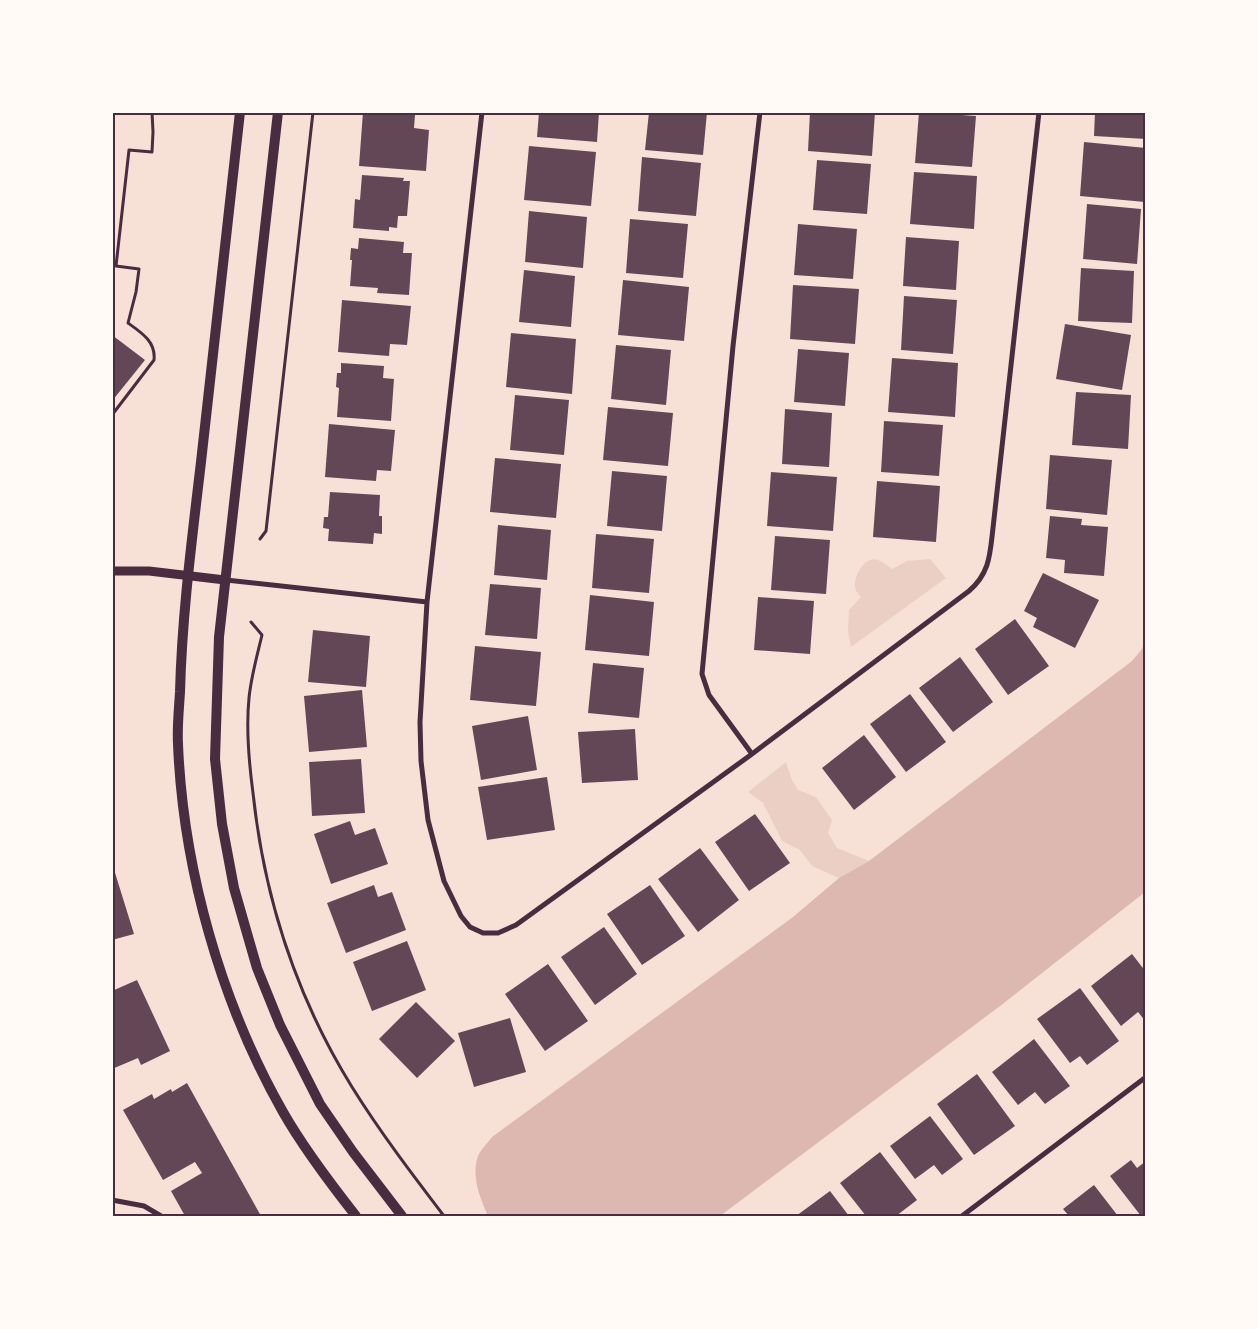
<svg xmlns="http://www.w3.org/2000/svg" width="1258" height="1329" font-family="'Roboto Condensed',sans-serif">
<rect width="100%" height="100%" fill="#f7e1d7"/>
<!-- green -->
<path fill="#ebcfc5" d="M930 559 946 578 851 647 848 631 849 610 861 597C860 596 857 592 856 591 851 579 864 555 878 560 883 562 888 566 892 569L907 561Z
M786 762 792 780 798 790 816 797 832 820 828 833 837 848 869 861 839 878 812 866 800 850 782 841 763 803 748 792Z"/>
<!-- water -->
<path fill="#dcb8b0" d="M1145 641V892L1004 1003 720 1216H488C480 1198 471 1176 478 1156 481 1149 488 1143 492 1137L793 917 839 878 869 861 1132 661 1142 649Z"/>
<!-- building -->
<path fill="#644757" d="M363 112 415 115 414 128 429 130 426 171 359 166Z
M539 112H599L597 142 537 137Z
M649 112H707L703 155 645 150Z
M810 112H875L872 156 808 151Z
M919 112 976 116 972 167 915 163Z
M1095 112H1146V139L1094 136Z
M1084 142 1146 148 1145 202 1080 196Z
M529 146 596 152 591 206 524 200Z
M642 157 701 163 696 216 638 211Z
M817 160 871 164 867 214 813 210Z
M914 172 977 176 974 229 910 224Z
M362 175 404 178 403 181H410L407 216H398L397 228 389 227V231L353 228 355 199 360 200Z
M1087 204 1141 209 1137 264 1083 259Z
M529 211 587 217 583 268 525 262Z
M630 219 688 224 683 278 626 273Z
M798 224 857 229 853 279 794 275Z
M906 237 959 241 956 290 903 286Z
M359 238 404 242 403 253H412L409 295 377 293 378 288 350 286 352 260H350L351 248 358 249Z
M1081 268 1134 271 1132 323 1078 321Z
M524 270 575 276 571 327 519 322Z
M623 280 689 287 684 341 618 335Z
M793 285 859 289 855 344 790 339Z
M904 296 957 300 953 354 901 350Z
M342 300 411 306 407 345 390 344 389 356 338 352Z
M1065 324 1131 335 1122 390 1056 379Z
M511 333 576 339 572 394 506 387Z
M112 335 145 360 112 401Z
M616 345 671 350 666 405 611 399Z
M798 349 849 353 845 406 794 402Z
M892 358 958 363 955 417 888 412Z
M341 363 384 366 383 378 394 379 391 421 337 417 339 388 336 387 337 373H341Z
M1076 392 1131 395 1128 449 1072 445Z
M515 395 569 400 564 455 510 450Z
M608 407 673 413 668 466 603 460Z
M785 409 832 413 829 467 782 464Z
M884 421 943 425 939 476 881 472Z
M329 424 395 430 391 471 377 470 376 481 325 477Z
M1050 455 1112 460 1107 515 1046 509Z
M495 458 561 464 556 518 490 512Z
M612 471 667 476 662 531 607 526Z
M771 472 837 477 833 531 767 526Z
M877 481 940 486 936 542 873 537Z
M330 492 380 495 379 516H382V534L374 533 373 544 328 541 329 529 323 528 324 517H328Z
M1050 516 1082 519 1081 525 1108 527 1104 576 1064 573 1065 560 1046 558Z
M498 525 551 530 547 580 494 575Z
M596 534 654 539 649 593 592 588Z
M775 536 830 540 826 594 771 590Z
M1043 573 1099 600 1075 648 1033 627 1037 618 1024 611Z
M490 584 541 588 537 639 485 635Z
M590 595 654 602 649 656 585 650Z
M758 597 814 601 810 654 754 650Z
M1015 619 1049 666 1008 695 975 649Z
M313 630 370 636 366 687 308 682Z
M475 646 541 652 536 706 470 700Z
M960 657 993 702 953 732 919 688Z
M593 663 644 668 639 718 588 713Z
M362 690 367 747 309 752 304 696Z
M910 694 946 742 906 772 870 724Z
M528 716 537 770 481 780 472 726Z
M635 729 638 780 582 783 578 732Z
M864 735 896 777 854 810 822 768Z
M361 759 365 813 312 816 309 762Z
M547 777 555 830 487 840 478 787Z
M755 814 790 863 749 891 715 842Z
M350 821 355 835 375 828 388 864 331 884 314 834Z
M700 848 739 900 698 932 658 879Z
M112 863 134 934 112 940Z
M374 885 378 897 392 892 406 930 346 953 327 903Z
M650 885 685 936 642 965 607 914Z
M604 927 637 974 595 1005 561 957Z
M407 941 426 990 372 1011 353 962Z
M1132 954 1146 972V1022L1138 1012 1121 1026 1091 986Z
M548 964 588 1021 545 1051 505 994Z
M137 980 170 1051 141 1065 138 1058 112 1069V991Z
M1080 988 1119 1041 1087 1065 1080 1056 1070 1063 1037 1019Z
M416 1002 455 1041 417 1078 379 1039Z
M510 1018 526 1072 474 1087 458 1033Z
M1034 1039 1070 1086 1045 1104 1035 1092 1018 1105 992 1072Z
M977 1074 1015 1126 974 1155 937 1104Z
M187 1083 261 1216H185L171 1191 202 1173 195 1162 163 1180 123 1110 152 1094 154 1099 171 1089 172 1092Z
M930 1116 963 1159 942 1175 934 1165 915 1179 890 1146Z
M880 1152 917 1200 896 1216H866L840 1183Z
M1131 1160 1137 1168 1146 1161V1216H1141L1110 1176Z
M1094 1185 1118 1216H1069L1063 1209Z
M830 1191 849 1216H796Z"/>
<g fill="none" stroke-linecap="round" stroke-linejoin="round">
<!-- path -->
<path stroke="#4a2c40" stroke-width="3" d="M112 415 154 360C156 342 142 333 128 323L136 292 139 269 116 266 129 150 152 152 153 132 152 112
M260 539 266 531 313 112
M251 622 262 635C257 656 251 677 249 698 246 728 249 763 253 793 264 897 297 998 352 1087 380 1132 412 1174 444 1216"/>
<!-- minor -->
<path stroke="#4a2c40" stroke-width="5" d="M482 112 427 602 420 722 421 761 428 820 444 881 461 916 470 927 483 933H498L516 925 752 754 969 591C990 573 990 554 993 528L1039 112
M226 580 427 602
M752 754 709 695 702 674 733 346 760 112
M112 1152V1167
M112 1200 144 1206 161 1216
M962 1216 1146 1077"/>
<!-- tertiary -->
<path stroke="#4a2c40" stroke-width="9" d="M112 571H149L225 580"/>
<!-- secondary -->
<path stroke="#4a2c40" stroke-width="10" d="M240 112C227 229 214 346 201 462 192 539 182 615 180 692 179 709 177 727 178 744 183 869 221 1003 283 1112 304 1149 330 1183 356 1216
M278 112 219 637 215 759 222 824 234 888 257 968 280 1025 320 1104 353 1152 402 1216"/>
</g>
<!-- border -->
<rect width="1258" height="1329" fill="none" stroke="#fffaf5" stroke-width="228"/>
<rect x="114" y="114" width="1030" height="1101" fill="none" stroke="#4a2c40" stroke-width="2"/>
</svg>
